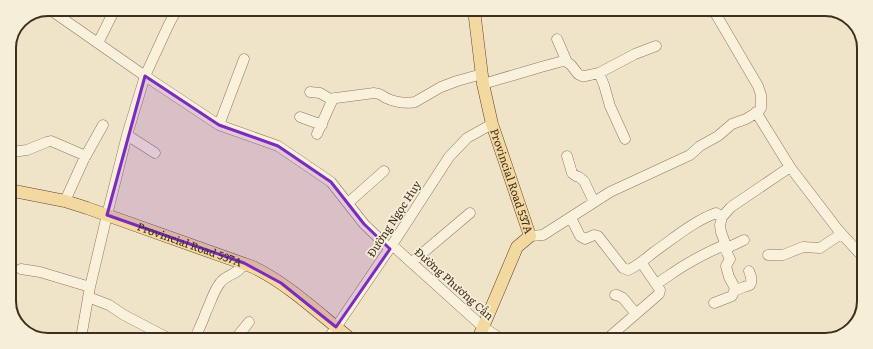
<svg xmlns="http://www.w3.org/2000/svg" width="873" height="349" font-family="Literata,serif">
<rect width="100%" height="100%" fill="#f0e4c8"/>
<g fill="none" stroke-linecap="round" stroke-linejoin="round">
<!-- minor casing -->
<g stroke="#8d765c" stroke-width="11">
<path id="minor" d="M49 9 145 76 219 125 278 146 331 182 364 224 390 249
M557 39 567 62
M98 43 115 9
M599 73 604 85 610 106 625 139
M483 84 541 67 563 61 567 62 571 65 578 74 582 76H585L599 73 618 63 635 54 656 46
M310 92 320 93 332 100
M756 112 790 167 839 231 862 256
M300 117 322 125
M219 125 244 59
M317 134 331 103 334 98H336L374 93C379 93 382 95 386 98 395 102 405 104 415 102L441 87 457 81 482 74
M127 135 155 153
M12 152 27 150 47 142 51 141 86 156
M567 156 572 173 576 176 579 177 584 181 594 202
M65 201 84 159 103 125
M348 203 384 171
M571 218 580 236 585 239 594 235 598 236 623 268 628 270C638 266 646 258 654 252 674 238 694 221 716 213L722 217
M530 236 543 235 610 192 690 155 700 146 718 136 732 124 746 119 759 111 761 108V95L758 86 714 11
M392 245 483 327 501 339
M725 249 744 240
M768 255H783L803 247 820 248 841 234
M412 262 470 213
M21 269 40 272 90 287
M656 284C666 278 675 271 685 265 697 258 712 250 725 245
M734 291 744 287 750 285C753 280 751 276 749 271
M615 295H617L623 298 636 314
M88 297 109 305 124 315 168 338
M714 303 732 296 734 291 735 288 729 277 726 266 730 259 727 253 725 243 721 232 720 225 722 217 731 207 790 167
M81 338 90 287 107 215 127 135 145 76 169 24 177 9
M195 338C199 329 203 321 206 312 211 302 213 292 220 283 226 274 239 275 244 263
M236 338 249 322
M328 339 392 245 449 157 467 138 492 124
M607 339 659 294 660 290 641 262"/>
</g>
<!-- major casing -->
<g stroke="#5b4430" stroke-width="13">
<g id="major">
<path id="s1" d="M474 10 483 84 492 124 530 236 517 247 478 339"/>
<path id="s2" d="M9 190 65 201 87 208 253 267C290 285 319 314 351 339"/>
</g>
</g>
<!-- minor -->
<use href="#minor" stroke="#faf1dc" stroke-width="10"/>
<!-- major -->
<use href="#major" stroke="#f3d9a0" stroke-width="12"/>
</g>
<!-- marked area -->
<path fill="#7b2cbf" fill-opacity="0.2" stroke="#7b2cbf" stroke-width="3" stroke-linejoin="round" d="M145 76 219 125 278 146 331 182 364 224 390 249 336 327 281 283 244 263 107 215Z"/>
<g text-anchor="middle" stroke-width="3.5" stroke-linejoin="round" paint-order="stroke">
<!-- street labels -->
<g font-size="11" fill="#3d2e20" stroke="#f7eed8">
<text dy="4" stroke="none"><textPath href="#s1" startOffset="176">Provincial Road 537A</textPath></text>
<text transform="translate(394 219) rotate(-57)" y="4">Đường Ngọc Huy</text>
<text dy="4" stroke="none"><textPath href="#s2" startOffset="189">Provincial Road 537A</textPath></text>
<text transform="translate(454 284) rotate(42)" y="4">Đường Phương Cấn</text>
</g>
</g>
<!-- crop -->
<path d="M0 0H873V349H0ZM48 16H825A32 32 0 0 1 857 48V301A32 32 0 0 1 825 333H48A32 32 0 0 1 16 301V48A32 32 0 0 1 48 16Z" fill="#f7eed8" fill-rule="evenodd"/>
<path fill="none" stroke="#3d2e20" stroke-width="2" d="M48 16H825A32 32 0 0 1 857 48V301A32 32 0 0 1 825 333H48A32 32 0 0 1 16 301V48A32 32 0 0 1 48 16Z"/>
</svg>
